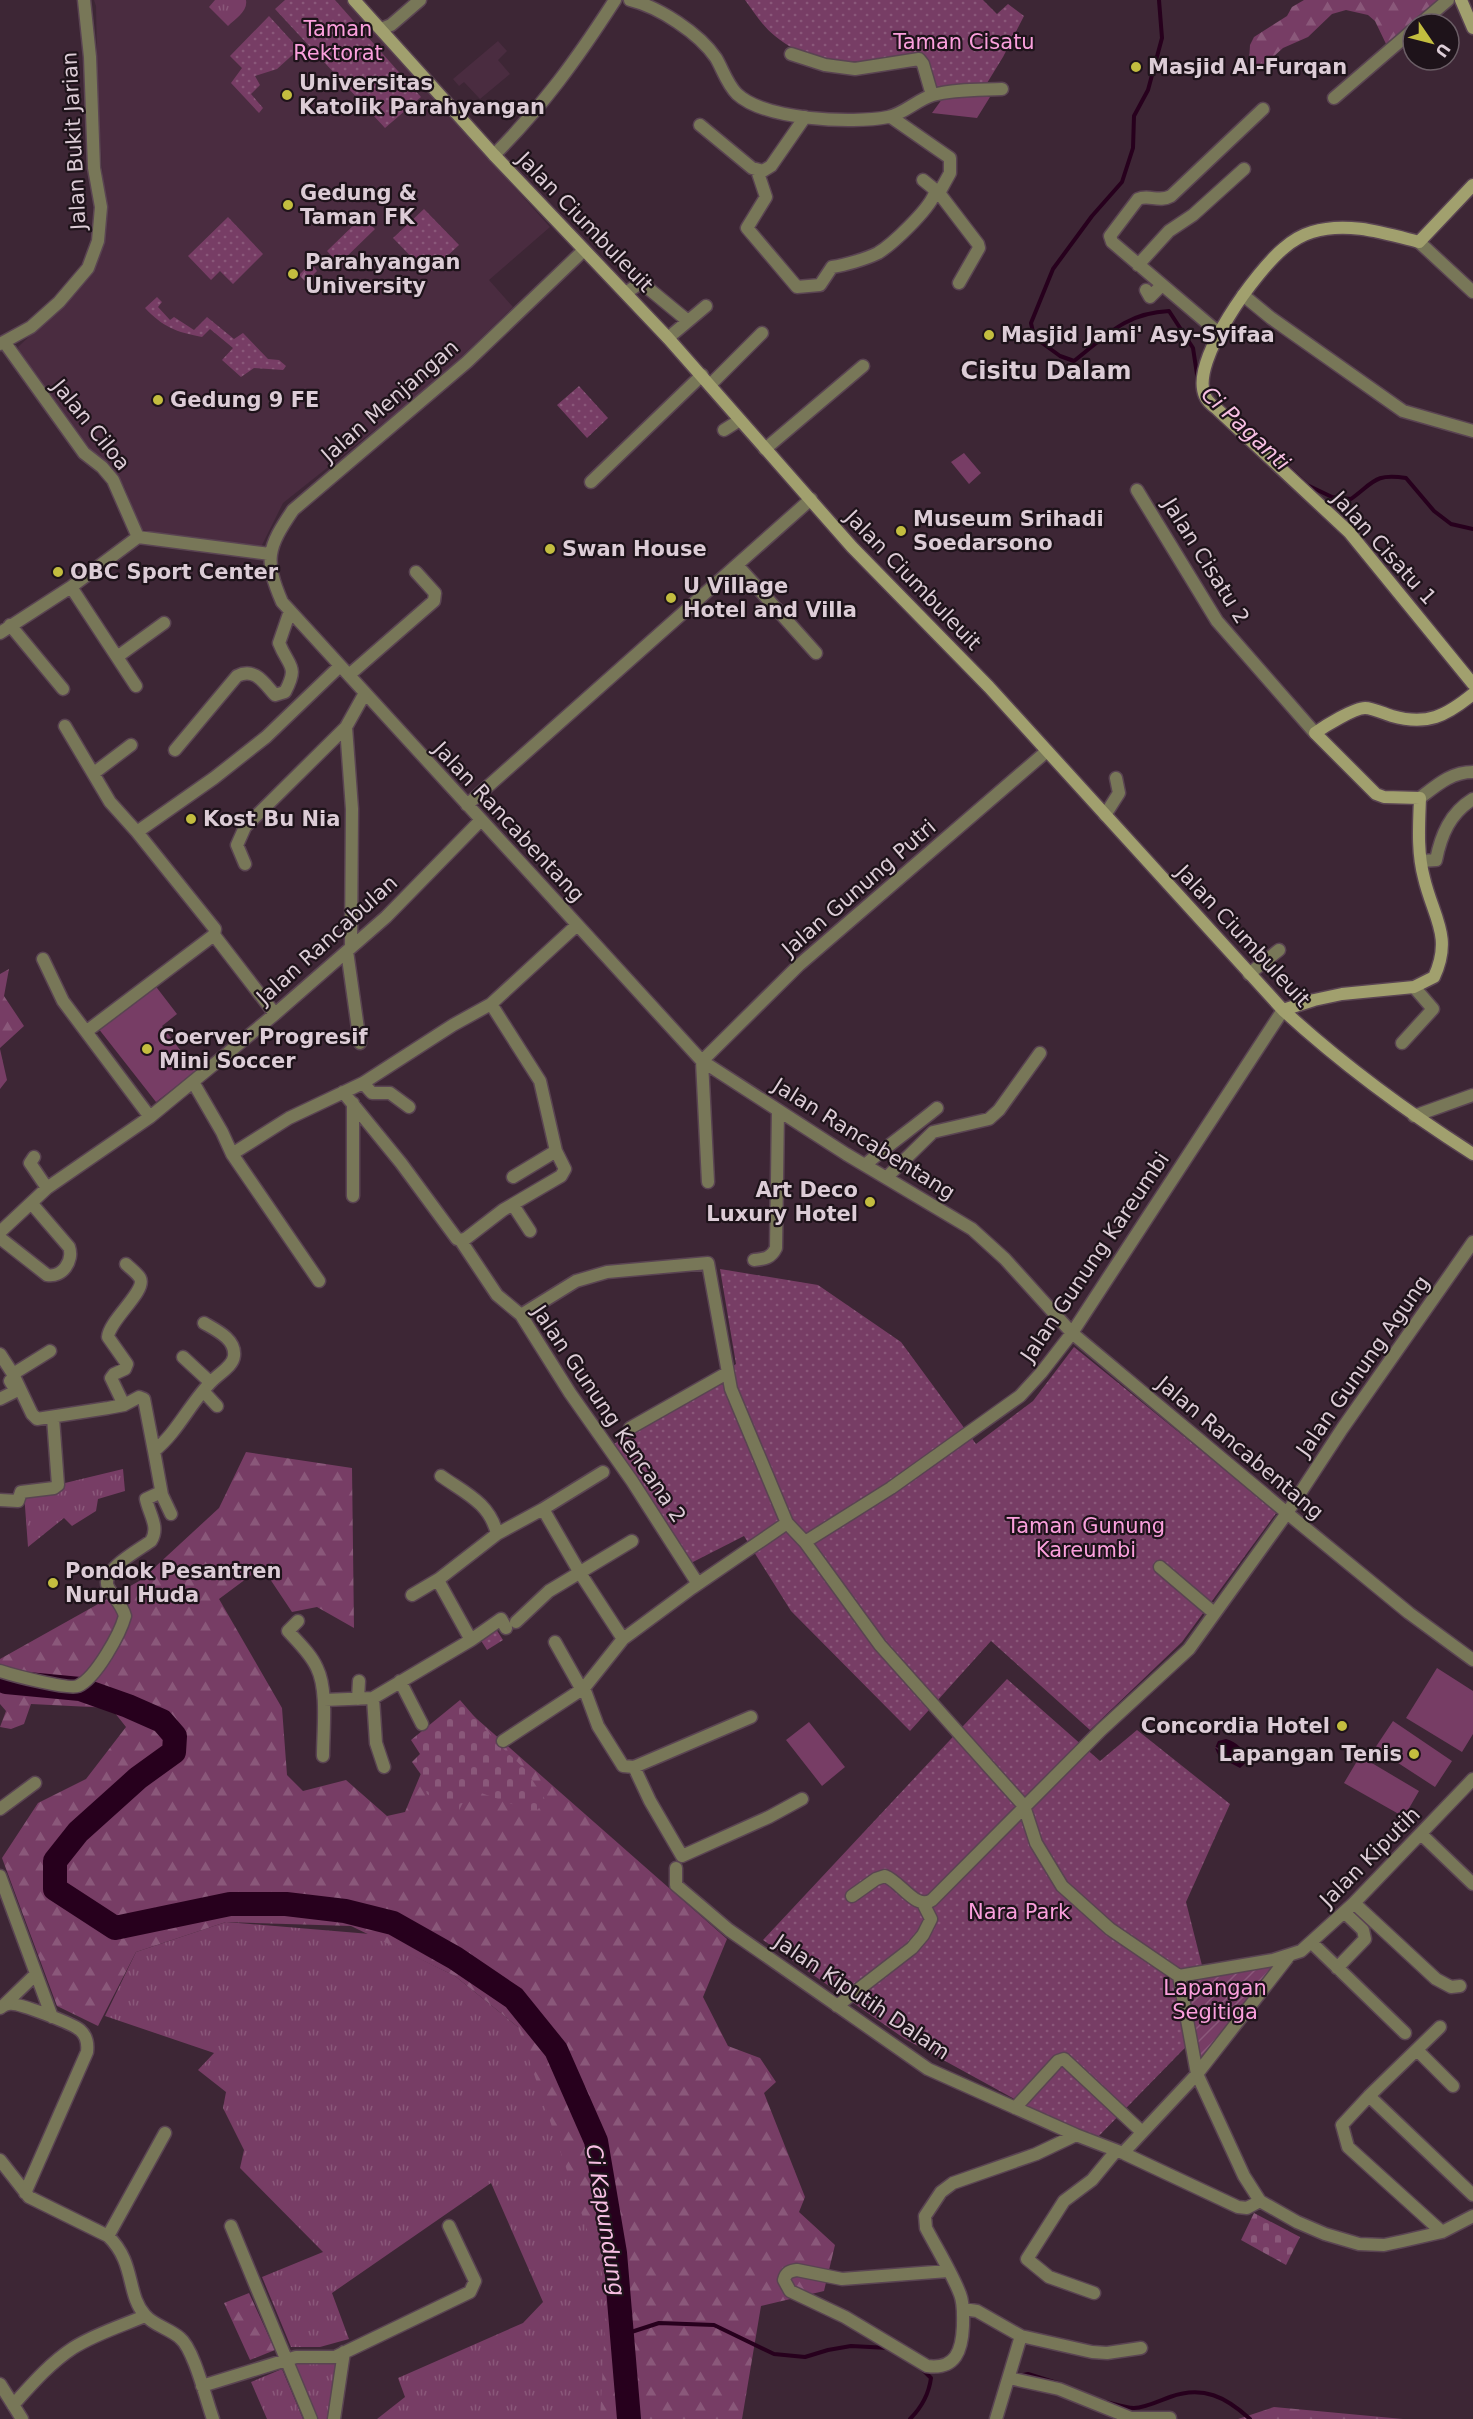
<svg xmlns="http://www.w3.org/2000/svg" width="1473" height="2419" font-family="'DejaVu Sans',sans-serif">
<defs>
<pattern id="grass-tufts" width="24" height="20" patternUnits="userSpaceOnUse" patternTransform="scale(1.5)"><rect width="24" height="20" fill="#773d65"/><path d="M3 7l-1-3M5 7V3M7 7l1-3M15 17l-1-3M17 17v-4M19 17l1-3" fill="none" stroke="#8a587a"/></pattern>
<pattern id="forest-firs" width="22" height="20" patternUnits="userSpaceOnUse" patternTransform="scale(1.5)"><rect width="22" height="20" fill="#773d65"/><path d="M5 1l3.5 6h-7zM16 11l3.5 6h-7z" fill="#8a587a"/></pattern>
<pattern id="cemetery-stones" width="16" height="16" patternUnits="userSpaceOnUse" patternTransform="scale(1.5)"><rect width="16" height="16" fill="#773d65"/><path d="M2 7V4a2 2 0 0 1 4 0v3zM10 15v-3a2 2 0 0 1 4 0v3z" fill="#8a587a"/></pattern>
<pattern id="park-dots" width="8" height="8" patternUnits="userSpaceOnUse" patternTransform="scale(1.5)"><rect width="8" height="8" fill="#773d65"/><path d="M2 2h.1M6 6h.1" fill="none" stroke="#8a587a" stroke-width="1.8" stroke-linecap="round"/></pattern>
<pattern id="garden-furrows" width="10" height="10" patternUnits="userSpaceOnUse" patternTransform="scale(1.5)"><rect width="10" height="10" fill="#773d65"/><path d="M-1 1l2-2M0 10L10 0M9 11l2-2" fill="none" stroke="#8a587a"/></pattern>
<pattern id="water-ripples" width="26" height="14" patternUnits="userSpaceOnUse" patternTransform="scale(1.5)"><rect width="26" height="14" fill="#27001d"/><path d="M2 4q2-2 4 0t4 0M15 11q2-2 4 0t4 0" fill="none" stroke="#46243d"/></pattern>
</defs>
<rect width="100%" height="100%" fill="#3d2635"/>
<!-- built -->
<path fill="#4a2c40" d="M94 0H346L550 227 489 280 513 307 435 382 283 503 259 551 141 530 125 488 111 467 88 451 21 359 18 347 69 299 105 210 98 107 96 6Z
M498 41 507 51 498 60 510 74 480 99 464 82 459 86 453 79Z"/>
<!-- grass -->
<path fill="url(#grass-tufts)" d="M215 0H246C248 11 236 18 228 26L209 7Z
M123 1469 125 1491 98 1499 96 1511 72 1526 64 1518 28 1547 24 1493 42 1492 65 1483Z
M226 1922 370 1934 455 1976 518 2027 581 2143 608 2288 606 2419H377L405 2397 398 2378 523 2323 543 2302 491 2183 332 2293 349 2339 320 2347H291L262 2277 323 2252 240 2168 244 2150 223 2108 226 2092 198 2070 214 2053 105 2016 136 1952Z
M342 2356 332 2419H313L289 2361Z
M282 2369 303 2419H267L251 2382Z"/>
<!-- forest -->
<path fill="url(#forest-firs)" d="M1304 0H1443L1387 46 1375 21 1368 15 1346 10 1332 14 1308 37 1283 48 1264 65 1254 66 1249 62 1250 45 1254 37 1287 16 1292 7Z
M311 263 317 271 306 282 299 275Z
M9 969 4 996 24 1026 0 1048V974Z
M0 1049 7 1080 0 1089Z
M246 1452 352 1468 354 1628 317 1607 292 1612 262 1567 219 1599 282 1708 287 1775 303 1791 346 1780 387 1816 405 1812 427 1759 461 1705 727 1939 703 1997 728 2046 760 2058 776 2082 764 2093 805 2197 799 2212 835 2245 824 2291 761 2306 742 2419H600L607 2288 518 2027 455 1976 351 1926 226 1922 136 1952 98 2026 57 2006 2 1858 38 1803 86 1779 126 1727 111 1708 31 1704 24 1724 11 1729 0 1727 6 1711 0 1704V1659L141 1580 219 1508Z
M249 2293 275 2350 250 2360 224 2303Z
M1274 2407 1403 2419H1238Z"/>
<!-- cemetery -->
<path fill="url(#cemetery-stones)" d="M460 1700 498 1744 525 1769 546 1801 535 1812 470 1789 457 1814 427 1794 422 1776 412 1762 420 1754 411 1740Z
M1254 2213 1300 2237 1286 2265 1241 2240Z"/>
<!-- park -->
<path fill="url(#park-dots)" d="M285 0H335L421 97 385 128 275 9Z
M745 0H983L997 14 1008 4 1024 16 1003 57 984 88 935 91 930 65 922 55C872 61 818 72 775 36 763 27 754 12 745 0Z
M269 16 299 49 277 69 255 76 260 85 251 94 263 108 259 113 231 83 242 68 230 56Z
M424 209 459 245 428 274 393 238Z
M228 217 263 254 233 284 220 271 211 280 188 256Z
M362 217 375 229 339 264 327 251Z
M157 297 162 302 158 307 170 320 174 317 194 330 207 317 234 339 243 333 268 359 279 360 286 366 283 370 254 368 241 377 222 360 233 348 210 329 202 337C176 332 163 327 145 308Z
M579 386 608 418 587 438 557 405Z
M720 1269 818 1285 901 1342 976 1444 1033 1401 1074 1347 1277 1512 1182 1642 1090 1730 991 1641 910 1731 791 1611 744 1536 691 1563 614 1444 736 1364Z
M496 1629 503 1640 487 1650 480 1639Z
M1007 1679 1100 1761 1137 1730 1230 1804 1186 1902 1215 2017 1093 2142 905 2039 763 1940Z"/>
<!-- garden -->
<path fill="url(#garden-furrows)" d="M1280 1962 1200 2062 1184 1979Z"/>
<!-- pitch -->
<path fill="#773d65" d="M945 95 990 97 977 118 932 113Z
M964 453 981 473 969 484 951 462Z
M154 984 177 1014 162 1026 196 1071 156 1102 98 1028Z
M1437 1668 1473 1691V1734L1462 1752 1406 1718Z
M1393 1721 1452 1761 1435 1787 1375 1748Z
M809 1722 845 1767 822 1786 786 1740Z
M1360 1756 1419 1791 1404 1817 1344 1783Z"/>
<!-- water -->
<path fill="url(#water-ripples)" d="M1226 1739C1237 1742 1243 1749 1249 1760L1240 1768 1219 1757 1215 1748 1218 1741Z"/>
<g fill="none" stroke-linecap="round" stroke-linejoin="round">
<!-- stream -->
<path stroke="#27001d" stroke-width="4" d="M1159 0 1162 38 1148 90 1134 116 1133 148 1122 182 1092 216 1053 269 1031 323 1034 337 1060 356 1074 361C1106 336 1125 313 1169 311L1193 348 1198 381
M1267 448 1307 485 1332 497 1351 499C1374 482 1375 473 1406 478L1434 511 1451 524 1473 529
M622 2335 659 2323 714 2325 774 2354 805 2357 828 2350 851 2346 889 2348
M1019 2376 1028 2374 1060 2384
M1106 2402C1114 2404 1125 2408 1134 2408 1145 2408 1159 2401 1170 2397 1203 2385 1226 2397 1250 2419
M910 2419C921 2408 929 2393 931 2378L922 2369"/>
<!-- river -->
<path stroke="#27001d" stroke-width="24" d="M0 1679 6 1682 80 1689 128 1706 162 1721 175 1736 174 1752 138 1778 78 1832 55 1861V1889L115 1928 230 1904H286L345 1911 393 1923 455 1958 514 1998 556 2050 596 2141 615 2253 629 2419"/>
<!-- street casing -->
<g stroke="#5a4452" stroke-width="15">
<path id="street" d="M630 0C659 7 699 33 716 58 723 70 727 84 737 94 765 120 852 124 888 117 904 114 918 99 933 95 955 89 979 90 1002 89
M1420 24 1448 0
M381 29 391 25 420 0
M791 54 825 65 855 69 919 59 923 64 932 95
M1334 98 1413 30
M891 117 950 158V173L939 193 978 244 979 248 959 283
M700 125 752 168 763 171 771 166 805 117
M494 155C543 106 577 59 615 0
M757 170 766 197 747 228 797 287 820 285 832 267C845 265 866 259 878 253 893 244 928 210 934 195
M923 180 939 193
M1419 242 1473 292
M584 250 467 362 293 510C267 548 264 560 282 602L702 1061 846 1154 972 1229 1005 1259 1072 1333 1287 1513 1409 1613 1473 1660
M1138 265 1169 231 1193 215 1244 169
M1146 290 1150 297 1162 285
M627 292 639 284H643L688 321
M1243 295 1271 318 1403 411 1473 431
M1219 333 1112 242 1110 236 1138 199C1149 194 1159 203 1171 196L1263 109
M668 338 706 306
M5 343 84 453 102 467 113 480 138 537
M0 344 31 327 59 302 88 268 98 241 101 207 94 168 90 57 84 0
M710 385 762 333
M724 430 740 420
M765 449 863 366
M591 482 702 375
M1137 490 1217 621 1315 733
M737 565 816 653
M71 587 136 686
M10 625 63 689
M0 633 71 587 138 537 270 554
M117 657 164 623
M349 675 434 601 435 593 416 572
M65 726 110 802 137 832 215 929 214 935 275 1014
M346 727 352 809 351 947
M175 750 237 676C255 667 264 683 275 695L285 692C299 665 289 668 279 643L290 611
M94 773 131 745
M1420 798C1437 785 1451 772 1473 772
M467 805 811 499
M1105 815 1119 793 1116 778
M137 832 214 778 266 737 340 666
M1421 861 1436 860C1441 835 1450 813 1473 799
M245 864 237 845 245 827 346 727 365 693
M347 951 360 1043
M43 959 63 1001 150 1117
M1249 974 1279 950
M87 1031 214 935
M1402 1043 1433 1009 1414 987
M193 1082 222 1132 232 1154 319 1281
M363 1083 372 1093H390L409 1107
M343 1092 401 1163 457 1239 464 1240 503 1210 561 1176 565 1169 556 1151 540 1081 491 1004
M1414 1116 1473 1095
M232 1154 289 1118 363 1083 453 1025 491 1004 577 925
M34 1157 30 1163 47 1188
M865 1165C888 1145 913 1128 937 1108
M513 1177 556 1151
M887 1177 933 1132 989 1119 999 1110 1040 1053
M708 1182 702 1061 799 965 1047 751
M353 1196V1103
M513 1205 530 1231
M0 1232 47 1188 150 1117 275 1014 386 917 481 820
M0 1238 47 1275C62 1278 74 1261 69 1247L32 1204
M461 1241 497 1295 521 1315 570 1393 632 1481 698 1584
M754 1260C765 1259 771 1258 776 1248L778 1110
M521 1315 576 1281 607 1272 708 1263 731 1389 787 1523 805 1542 880 1645 1024 1806 1036 1843 1062 1886 1110 1929 1179 1976 1197 2074 1244 2176 1260 2201 1297 2222 1325 2234 1359 2244 1384 2245 1403 2241 1442 2232 1473 2216
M0 1354 13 1374 32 1414 37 1419 108 1408 124 1405 139 1397 144 1399 154 1451C178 1432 191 1401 213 1380 220 1373 233 1366 234 1356 236 1339 216 1330 204 1323
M183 1357 210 1382
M13 1374 50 1351
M204 1392 217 1406
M0 1399 16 1391 10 1381
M124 1405 111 1378 114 1374 125 1369 127 1364 108 1337C109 1320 147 1291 140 1278 137 1273 130 1268 126 1264
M630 1428 727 1373
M154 1451 162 1495 171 1514
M603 1472 543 1509 580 1573 623 1639
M441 1476C465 1493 490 1503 497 1534
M0 1500 18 1501 21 1492 54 1488 58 1485 53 1418
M805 1542 891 1488 1020 1396 1041 1373 1072 1333 1283 1010
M1160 1567 1214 1613
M412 1595 439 1579
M298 1621 288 1631C298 1642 311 1654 317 1668 328 1690 323 1731 323 1756
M516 1622 549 1591 632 1541
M471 1640 501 1619 506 1628
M555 1642 582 1690
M0 1671C12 1675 69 1690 78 1686 96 1678 120 1634 125 1616 122 1604 113 1597 108 1587 100 1570 139 1550 151 1541 160 1527 149 1514 146 1499L161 1492
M400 1681 422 1724
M584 1688 598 1726 623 1766 634 1767 751 1717
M373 1698 376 1743 384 1767
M358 1699 359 1681
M324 1700 373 1698 471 1640 440 1584 439 1579 497 1534 543 1509
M503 1741 584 1688 623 1639 692 1588 787 1523
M634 1767 650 1801 682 1856 769 1817 802 1799
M0 1809 35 1783
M1421 1834 1473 1884
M676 1868V1885L729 1930 928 2069 1076 2135 1123 2153 1238 2207 1247 2208 1260 2201
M0 1876 52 2017
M852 1896 876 1879 885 1876C901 1882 916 1911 932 1900L1101 1730 1189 1649 1287 1513 1342 1429 1473 1242
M1354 1903 1436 1979 1451 1987 1460 1986
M1312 1943 1405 2033
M1337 1968 1365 1939 1363 1930 1344 1912
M1179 1976 1273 1960 1301 1951 1354 1903 1473 1779
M3 2006 36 1974
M837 2006 912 1948 923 1935 931 1919 923 1903
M0 2008C3 2006 5 2004 9 2004 18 2002 73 2024 80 2030 87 2036 88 2044 87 2052L25 2193
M1440 2027 1369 2096 1342 2125 1348 2147 1442 2232
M1417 2050 1453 2086
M1369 2096 1473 2195
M1015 2108 1058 2061 1064 2059 1142 2132
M1123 2153 1197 2074 1289 1956
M0 2160 29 2197 108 2236C136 2263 126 2294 145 2315 153 2325 170 2329 180 2338 194 2349 206 2400 213 2419
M231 2226 311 2419
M108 2236 165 2133
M948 2271 842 2279 797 2270C790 2271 786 2272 784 2280L790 2291 845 2317 927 2366C956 2370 962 2350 963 2326 963 2315 964 2304 960 2294 951 2271 937 2249 926 2228L925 2216 941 2192 953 2183 1036 2154 1076 2135
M1094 2293 1049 2277 1027 2259 1064 2201 1092 2180 1116 2151
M963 2309 977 2311 1021 2336 996 2419
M1021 2336 1092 2352 1107 2353 1141 2348
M1009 2378 1059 2389 1131 2418H1170
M0 2384 22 2419
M202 2386 296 2357H335L470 2292 475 2281 449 2226
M13 2405C31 2385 50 2363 73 2348 95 2334 121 2326 145 2316
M334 2419 344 2352"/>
</g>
<!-- secondary casing -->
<g stroke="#5a4452" stroke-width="15">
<path id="secondary" d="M354 0 494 155 668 338 852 547 989 687 1283 1010C1344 1066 1404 1110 1473 1154
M1461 0 1473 28
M1473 185 1419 242C1384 233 1347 221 1312 232 1302 235 1292 241 1284 248 1258 269 1189 361 1205 396 1207 401 1213 406 1217 409L1349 532 1473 684
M1283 1010 1314 1000 1342 994 1414 987 1434 977C1453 936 1433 917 1424 878 1417 852 1419 825 1420 798L1384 797 1376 794 1315 733C1325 726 1354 708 1365 708 1373 708 1385 714 1392 716 1427 726 1446 716 1473 694"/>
</g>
<!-- street -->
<use href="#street" stroke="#787758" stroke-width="12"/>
<!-- secondary -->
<use href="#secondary" stroke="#a1a06e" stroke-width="12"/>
</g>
<!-- markers -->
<g fill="#c3bd3f" stroke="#1e131a" stroke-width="2">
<circle cx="1136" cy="67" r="6"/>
<circle cx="287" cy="95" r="6"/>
<circle cx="288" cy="205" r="6"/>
<circle cx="293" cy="274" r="6"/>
<circle cx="989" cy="335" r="6"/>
<circle cx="158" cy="400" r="6"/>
<circle cx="901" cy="531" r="6"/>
<circle cx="550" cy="549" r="6"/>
<circle cx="58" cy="572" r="6"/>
<circle cx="671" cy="598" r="6"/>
<circle cx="191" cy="819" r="6"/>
<circle cx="147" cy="1049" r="6"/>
<circle cx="870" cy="1202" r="6"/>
<circle cx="53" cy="1583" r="6"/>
<circle cx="1342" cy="1726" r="6"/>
<circle cx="1414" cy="1754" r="6"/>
</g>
<g text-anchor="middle" stroke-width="4.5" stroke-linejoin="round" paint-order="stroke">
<!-- park labels -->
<g font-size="21" fill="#fba0dd" stroke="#1e131a">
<text x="338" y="36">Taman<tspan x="338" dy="24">Rektorat</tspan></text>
<text x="964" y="49">Taman Cisatu</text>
<text x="1086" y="1533">Taman Gunung<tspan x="1086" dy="24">Kareumbi</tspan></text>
<text x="1019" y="1919">Nara Park</text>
<text x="1215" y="1995">Lapangan<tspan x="1215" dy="24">Segitiga</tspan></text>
</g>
<!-- poi labels -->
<g font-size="21" font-weight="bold" fill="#dcccd6" stroke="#1e131a" text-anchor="start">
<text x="1148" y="74">Masjid Al-Furqan</text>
<text x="299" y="90">Universitas<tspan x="299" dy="24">Katolik Parahyangan</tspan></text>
<text x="300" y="200">Gedung &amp;<tspan x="300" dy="24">Taman FK</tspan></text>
<text x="305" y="269">Parahyangan<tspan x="305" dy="24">University</tspan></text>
<text x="1001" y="342">Masjid Jami' Asy-Syifaa</text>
<text x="170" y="407">Gedung 9 FE</text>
<text x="913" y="526">Museum Srihadi<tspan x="913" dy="24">Soedarsono</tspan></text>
<text x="562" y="556">Swan House</text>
<text x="70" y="579">OBC Sport Center</text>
<text x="683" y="593">U Village<tspan x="683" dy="24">Hotel and Villa</tspan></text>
<text x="203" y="826">Kost Bu Nia</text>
<text x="159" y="1044">Coerver Progresif<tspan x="159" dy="24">Mini Soccer</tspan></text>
<text x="858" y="1197" text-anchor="end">Art Deco<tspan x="858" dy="24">Luxury Hotel</tspan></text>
<text x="65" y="1578">Pondok Pesantren<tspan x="65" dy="24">Nurul Huda</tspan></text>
<text x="1330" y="1733" text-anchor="end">Concordia Hotel</text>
<text x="1402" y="1761" text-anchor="end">Lapangan Tenis</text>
</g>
<!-- street labels -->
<g font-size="21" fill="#dcccd6" stroke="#1e131a">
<text transform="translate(74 141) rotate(-93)" y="7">Jalan Bukit Jarian</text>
<text transform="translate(585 222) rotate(46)" y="7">Jalan Ciumbuleuit</text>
<text transform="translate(390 401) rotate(-41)" y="7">Jalan Menjangan</text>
<text transform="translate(91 425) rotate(51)" y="7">Jalan Ciloa</text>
<text transform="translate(1384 548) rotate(48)" y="7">Jalan Cisatu 1</text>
<text transform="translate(1206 561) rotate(58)" y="7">Jalan Cisatu 2</text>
<text transform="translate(913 580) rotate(46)" y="7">Jalan Ciumbuleuit</text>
<text transform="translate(509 822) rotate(47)" y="7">Jalan Rancabentang</text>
<text transform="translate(859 888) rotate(-41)" y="7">Jalan Gunung Putri</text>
<text transform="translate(1243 936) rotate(47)" y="7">Jalan Ciumbuleuit</text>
<text transform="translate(327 940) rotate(-42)" y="7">Jalan Rancabulan</text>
<text transform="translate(864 1139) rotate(32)" y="7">Jalan Rancabentang</text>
<text transform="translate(1095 1257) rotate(-56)" y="7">Jalan Gunung Kareumbi</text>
<text transform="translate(1363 1366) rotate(-55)" y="7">Jalan Gunung Agung</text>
<text transform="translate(609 1414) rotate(56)" y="7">Jalan Gunung Kencana 2</text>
<text transform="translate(1240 1448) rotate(40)" y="7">Jalan Rancabentang</text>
<text transform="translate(1370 1857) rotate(-45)" y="7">Jalan Kiputih</text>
<text transform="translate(862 1997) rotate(34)" y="7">Jalan Kiputih Dalam</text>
</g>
<!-- water labels -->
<g font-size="22" font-style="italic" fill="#f7bfe3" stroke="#1e131a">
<text transform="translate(1246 428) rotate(43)" y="8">Ci Paganti</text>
<text transform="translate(606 2220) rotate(81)" y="8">Ci Kapundung</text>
</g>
<!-- quarter labels -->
<g font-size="24" font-weight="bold" fill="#dcccd6" stroke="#1e131a">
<text x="1046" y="379">Cisitu Dalam</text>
</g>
</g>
<!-- north arrow -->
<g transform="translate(1431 42) rotate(125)"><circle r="28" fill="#1e131a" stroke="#6a5d65" stroke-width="1.5"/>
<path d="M0-4.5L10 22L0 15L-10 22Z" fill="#c3bd3f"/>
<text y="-9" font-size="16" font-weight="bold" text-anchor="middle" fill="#dcccd6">U</text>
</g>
</svg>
